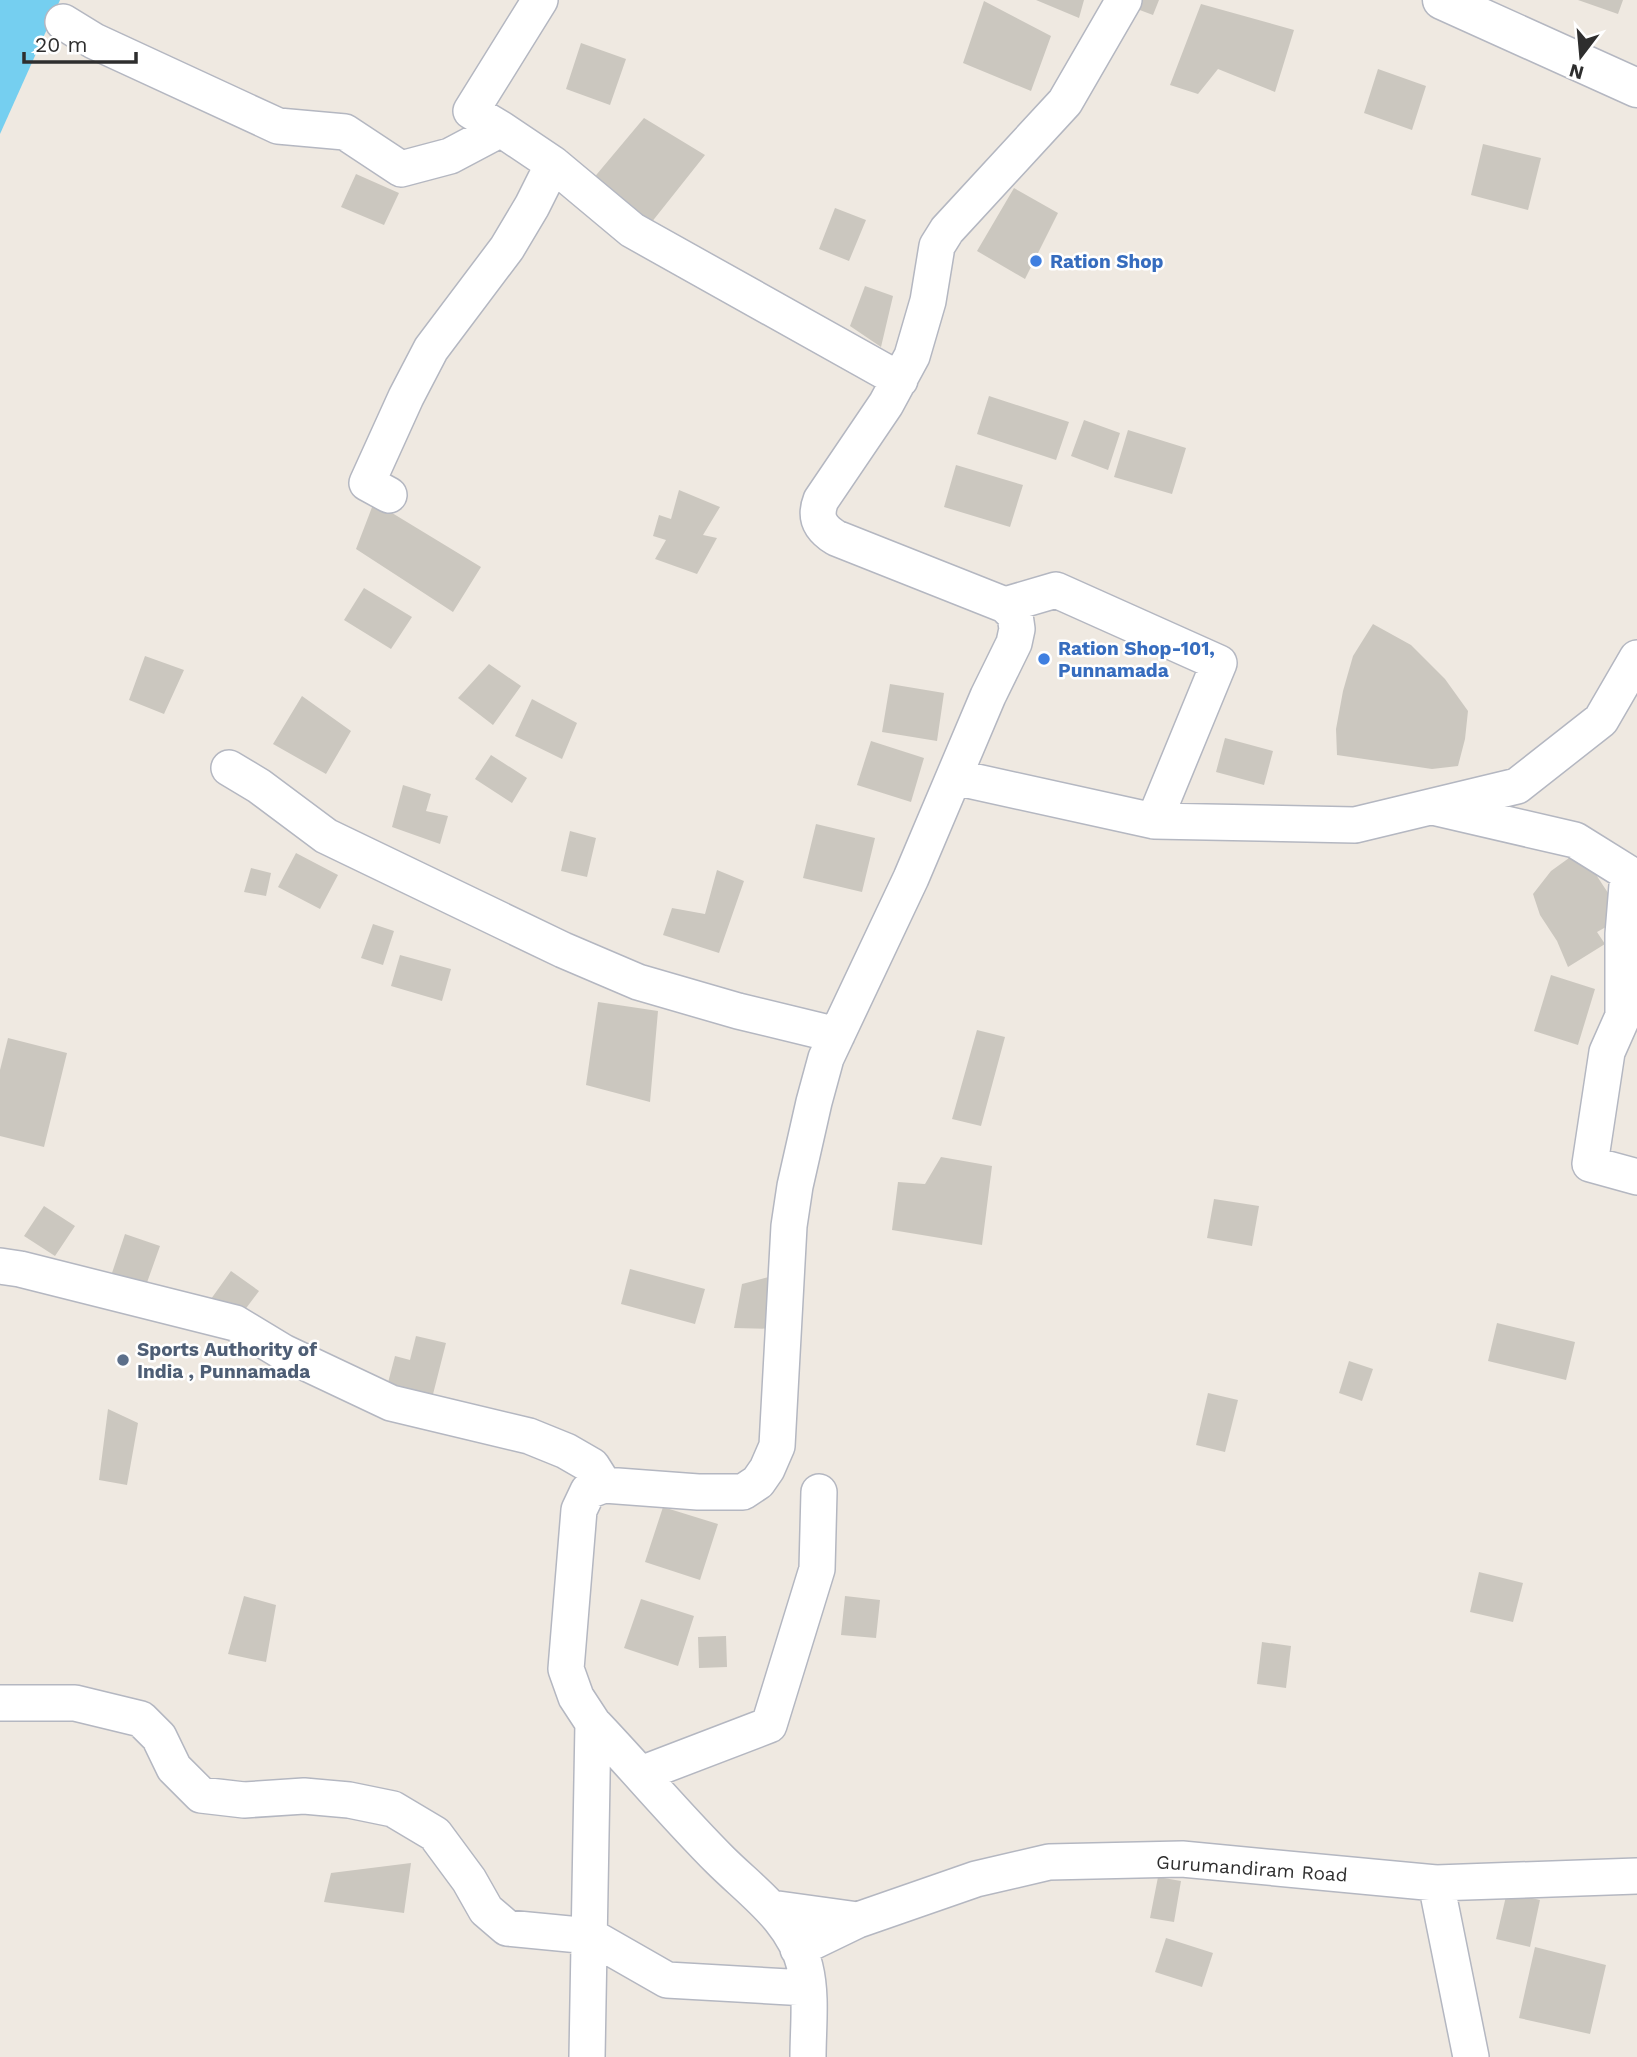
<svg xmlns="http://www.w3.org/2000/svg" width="1637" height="2057" font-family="'Work Sans',sans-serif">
<rect width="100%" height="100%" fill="#efe9e1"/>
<!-- water -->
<path fill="#75cff0" d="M0 0H60L0 134Z"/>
<!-- building -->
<path fill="#cbc7bf" d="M1036 0H1084L1079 18Z
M1140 0H1159L1153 15 1137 9Z
M1578 0H1623L1618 14Z
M984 1 1051 36 1031 91 963 63Z
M1201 4 1294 30 1275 92 1218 69 1198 94 1170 85Z
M581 43 626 59 610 105 566 89Z
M1378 69 1426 86 1412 130 1364 113Z
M644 118 705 155 651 223 592 180Z
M1483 144 1541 158 1528 210 1471 195Z
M356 174 399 193 384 225 341 207Z
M1014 188 1058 213 1025 279 977 251Z
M835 208 866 220 849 261 819 249Z
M865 286 893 296 881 347 850 326Z
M989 396 1069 422 1056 460 977 434Z
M1084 420 1120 433 1108 470 1071 456Z
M1128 430 1186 448 1172 494 1114 477Z
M956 465 1023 485 1010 527 944 507Z
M679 490 720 507 703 535 717 538 697 574 655 559 666 540 653 536 659 515 671 519Z
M374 502 481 567 453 612 356 549Z
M364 588 412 617 391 649 344 620Z
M1373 624 1411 645 1445 679 1468 711 1465 739 1458 766 1432 769 1337 755 1336 729 1343 691 1353 656Z
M145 656 184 670 164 714 129 700Z
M489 664 521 686 493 725 458 698Z
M890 684 944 693 937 741 882 732Z
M302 696 351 731 326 774 273 744Z
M532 699 577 723 562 759 515 736Z
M1225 738 1273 751 1264 785 1216 772Z
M871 741 924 758 911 802 857 785Z
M491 755 527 778 512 803 475 779Z
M403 785 431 794 426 811 448 816 440 844 392 827Z
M816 824 875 838 862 892 803 878Z
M570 831 596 838 587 877 561 871Z
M296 853 338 875 320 909 278 887Z
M1569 858 1589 864 1614 902 1613 923 1597 932 1605 944 1568 967 1557 941 1540 915 1533 894 1551 871Z
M251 868 271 873 266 896 244 892Z
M717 870 744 881 719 953 663 935 672 908 705 914Z
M373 924 394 931 383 965 361 958Z
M400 955 451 969 442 1001 391 986Z
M1551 975 1595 989 1578 1045 1534 1031Z
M598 1002 658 1011 650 1102 586 1085Z
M977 1030 1005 1037 981 1126 952 1119Z
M8 1038 67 1053 44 1147 0 1136V1070Z
M941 1157 992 1166 982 1245 892 1230 898 1182 925 1184Z
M1214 1199 1259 1206 1252 1246 1207 1238Z
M44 1206 75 1226 55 1256 24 1236Z
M125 1234 160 1246 144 1291 110 1279Z
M630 1269 705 1289 695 1324 621 1304Z
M231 1271 259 1291 238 1319 211 1299Z
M784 1273 781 1329 734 1328 742 1284Z
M1497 1323 1575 1342 1566 1380 1488 1361Z
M416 1336 446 1343 429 1410 384 1398 395 1356 410 1360Z
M1349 1361 1373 1369 1362 1401 1339 1393Z
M1208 1393 1238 1400 1225 1452 1196 1445Z
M108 1409 138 1423 127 1485 99 1480Z
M663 1507 718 1524 700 1580 645 1562Z
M1479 1572 1523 1583 1513 1622 1470 1612Z
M244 1596 276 1605 266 1662 228 1654Z
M845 1596 880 1600 876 1638 841 1635Z
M641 1599 694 1616 678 1666 624 1648Z
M726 1636 727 1667 699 1668 698 1637Z
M1262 1642 1291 1646 1286 1688 1257 1684Z
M411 1863 404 1913 324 1902 331 1873Z
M1158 1877 1181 1881 1174 1922 1150 1918Z
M1507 1892 1540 1900 1530 1947 1496 1939Z
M1166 1938 1213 1953 1202 1987 1155 1972Z
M1535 1947 1606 1965 1590 2034 1519 2018Z"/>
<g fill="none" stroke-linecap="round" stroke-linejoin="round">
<!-- minor casing -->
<g stroke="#b4b7c1" stroke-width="38">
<path id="minor" d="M63 22 94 41 278 126 345 132 401 169 450 156 501 129 553 164 532 206 507 248 431 349 406 397 367 483 389 495
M501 129 471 111 540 0
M553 164 632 230 900 380
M1005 605 1056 590 1219 663 1154 821
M229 768 259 786 326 836 563 950 638 982 738 1011 837 1035
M954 777 1154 821 1355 825 1517 786 1601 720 1637 658
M1437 808 1575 840 1628 873 1623 934V1016L1607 1052 1590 1164 1637 1177
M0 1266 20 1269 235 1323 283 1352 391 1403 529 1436 566 1451 592 1466 604 1485
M0 1703H75L141 1719 159 1737 174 1768 201 1795 244 1800 304 1796 349 1800 393 1809 435 1834 469 1880 486 1910 507 1928 590 1936 667 1980 807 1988
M641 1774 769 1725 817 1569 819 1492
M1436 1883 1471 2057
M771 1908 858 1920
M798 1949 858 1920 976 1879 1049 1862 1182 1859 1436 1883 1637 1876
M587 2057 593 1723
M808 2057C808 2028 812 1995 805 1967 794 1920 752 1892 720 1860 676 1816 636 1768 593 1723L576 1697 566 1669 579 1510 588 1491 604 1485 698 1492H743L758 1482 767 1469 777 1446 789 1226 795 1186 814 1102 826 1058 911 878 988 696 1014 643 1017 629 1015 615 1005 605 836 538C820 528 814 518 821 500L886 404 912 356 928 301 937 246 947 230 1065 102 1124 0"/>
</g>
<!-- secondary casing -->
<g stroke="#b4b7c1" stroke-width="41">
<path id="secondary" d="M1442 0 1637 88"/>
</g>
<!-- minor -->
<use href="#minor" stroke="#fff" stroke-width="35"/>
<!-- secondary -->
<use href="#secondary" stroke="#fff" stroke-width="38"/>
</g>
<!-- markers -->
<g fill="#3f7fe0" stroke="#fff" stroke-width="2.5">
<circle cx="1036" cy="261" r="7"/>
<circle cx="1044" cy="659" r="7"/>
</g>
<circle fill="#5c6f8a" stroke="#fff" stroke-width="2.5" cx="123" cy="1360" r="7"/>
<g text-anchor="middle" stroke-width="5" stroke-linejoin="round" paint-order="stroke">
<!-- shop labels -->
<g font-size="19" font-weight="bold" fill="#366cbe" stroke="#fff" text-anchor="start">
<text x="1050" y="268">Ration Shop</text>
<text x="1058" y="655">Ration Shop-101,<tspan x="1058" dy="22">Punnamada</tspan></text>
</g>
<!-- service labels -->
<g font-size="19" font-weight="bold" fill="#4e5e75" stroke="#fff" text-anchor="start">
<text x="137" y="1356">Sports Authority of<tspan x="137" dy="22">India , Punnamada</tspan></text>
</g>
<!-- street labels -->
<g font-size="19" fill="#2e2e2e" stroke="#fff">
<text transform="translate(1252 1868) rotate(4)" y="7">Gurumandiram Road</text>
</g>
</g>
<!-- north arrow -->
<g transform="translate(1581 56) rotate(196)" stroke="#ffffff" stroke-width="5" paint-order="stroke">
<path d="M0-5L12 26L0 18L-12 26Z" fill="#2e2e2e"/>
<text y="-10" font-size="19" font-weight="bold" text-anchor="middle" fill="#2e2e2e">N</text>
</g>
<!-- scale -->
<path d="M24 52v10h112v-10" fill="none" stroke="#2e2e2e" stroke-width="3.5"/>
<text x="35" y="52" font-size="21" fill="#2e2e2e" stroke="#ffffff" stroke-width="5" paint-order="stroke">20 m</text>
</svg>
